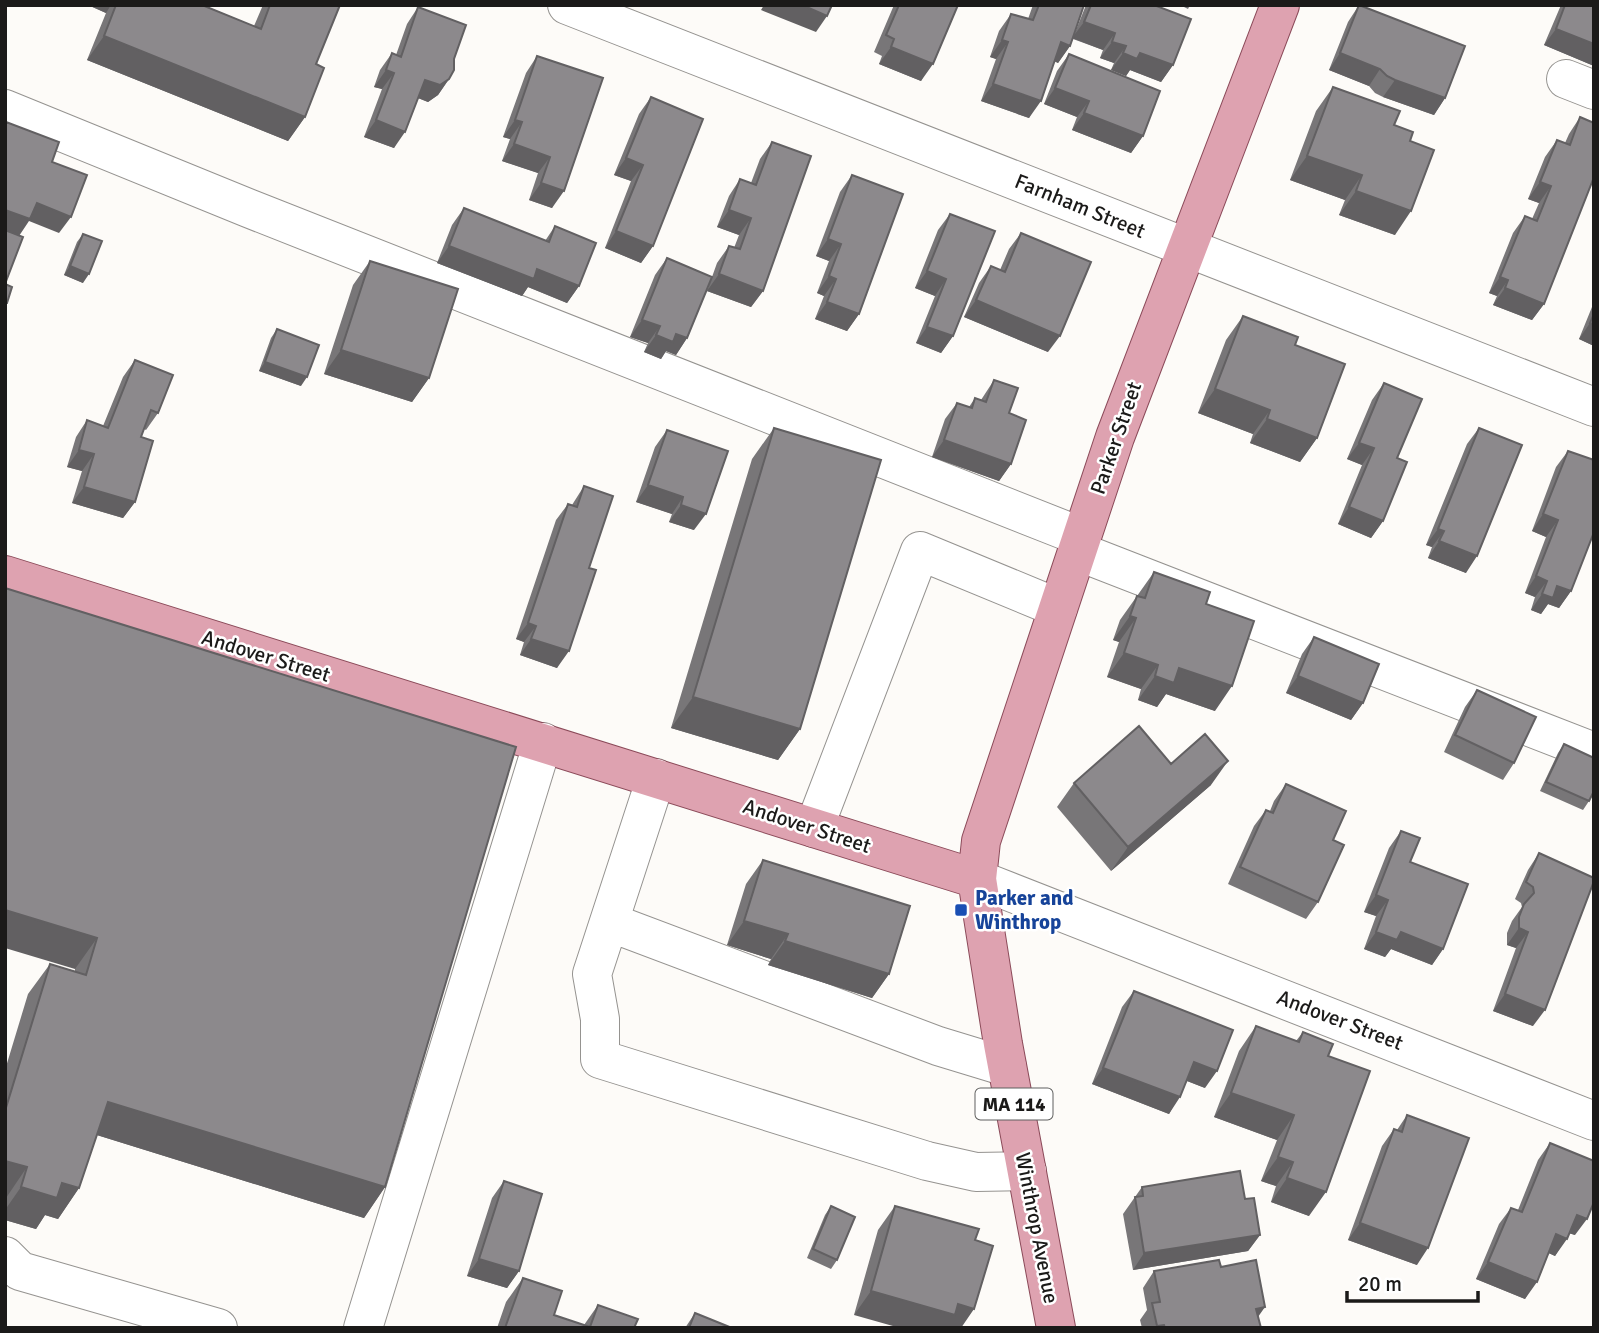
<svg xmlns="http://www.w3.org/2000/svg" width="1599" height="1333" font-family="Signika,sans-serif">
<rect width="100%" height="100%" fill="#fdfbf8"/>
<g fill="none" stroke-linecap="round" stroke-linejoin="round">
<!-- minor casing -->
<g stroke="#959390" stroke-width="40">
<path id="minor" d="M567 5 1594 407
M1566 79 1594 90
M5 109 248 208 1082 537
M1077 551 1594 752
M656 778 592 974 600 1019V1059L927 1161 976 1172 1027 1171
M814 828 920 551 1058 608
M977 879 1594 1121
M609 922 938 1046 1007 1067
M5 1256 20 1271 218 1328
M363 1328 543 742"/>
</g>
<!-- major casing -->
<g stroke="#8b4a59" stroke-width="40">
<path id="major" d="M5 575 977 879
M1056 1328 1003 1044 977 879 981 841 1115 437 1280 5"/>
</g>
<!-- minor -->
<use href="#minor" stroke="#fff" stroke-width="38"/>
<!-- major -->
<use href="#major" stroke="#dea2b0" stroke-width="38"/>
</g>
<!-- wall -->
<path fill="#787678" d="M88 5H203L254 26 263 5H340L316 64 305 117 288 141 87 60 106 13Z
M894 5H958L921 81 879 64 882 56 874 52Z
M1033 5H1084L1074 35 1086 5H1154L1173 65 1161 82 1130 70 1126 76 1111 70 1114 63 1100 58 1103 50 1073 39 1070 46 1058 63 1055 61 1029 118 981 101 996 59 990 57 999 31 1011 14 1028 19Z
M1180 5H1190L1188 9Z
M1359 5 1445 98 1434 115 1383 97 1375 93 1369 86 1329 70 1348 22Z
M1561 5H1594V66L1544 45Z
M418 7 454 59 449 79 438 95 428 102 418 98 394 148 364 137 382 89 374 87 380 70 392 53 396 55 407 24Z
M1069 54 1143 136 1131 153 1072 130 1077 117 1044 104 1057 71Z
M537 56 603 78 552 208 529 200 538 173 502 161 510 139 503 137 526 73Z
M1333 87 1394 125 1410 141 1395 235 1339 215 1345 200 1290 180 1316 111Z
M651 97 653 246 641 263 605 248 631 181 614 175 639 114Z
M1580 117 1544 304 1532 320 1493 305 1497 296 1489 293 1513 233 1525 216 1532 219 1539 203 1528 199 1545 157 1557 140 1565 143 1569 134Z
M772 142 763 291 751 307 707 291 717 263 729 246 734 248 739 235 717 227 729 196 740 179 751 183 760 159Z
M852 175 859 314 847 331 815 319 824 296 817 293 829 261 816 256 840 192Z
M464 208 545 241 555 226 579 286 567 303 528 287 522 296 437 263 452 225Z
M950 214 953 336 941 353 916 343 935 296 915 288 938 230Z
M1021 233 1048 352 964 317 979 283 991 266 1000 270 1009 249Z
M83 234V283L64 275 77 242Z
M667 258 687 338 676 355 666 351 661 359 644 352 648 343 630 337 655 275Z
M370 261 429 378 412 402 324 374 353 285Z
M1594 302V346L1579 339Z
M1243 316 1295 345 1317 438 1300 462 1250 443 1253 434 1198 413 1226 340Z
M277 329 301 386 259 371 271 338Z
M135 360 158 413 146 430 144 429 141 437 135 502 123 518 72 503 82 471 67 467 76 437 87 420 103 426 123 377Z
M994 380 1009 413 1011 464 999 481 932 457 945 419 957 403 969 407 975 398 981 400Z
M1384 383 1383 521 1371 538 1338 524 1362 465 1347 459 1372 400Z
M774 428 800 729 778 760 671 728 752 459Z
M1479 428 1466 573 1428 558 1432 547 1426 545 1467 444Z
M667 430 694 530 669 522 672 514 636 502 655 447Z
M1568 451 1571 591 1559 608 1548 604 1541 614 1531 610 1535 597 1525 593 1546 537 1532 531 1556 467Z
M584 486 589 568 557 668 520 655 524 642 516 639 556 520 568 504 572 505Z
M1154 572 1206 604 1215 711 1166 694 1157 707 1138 700 1141 689 1107 677 1119 642 1113 640 1120 620Z
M5 588 385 1187 364 1218 97 1135 79 1188 58 1219 45 1215 36 1229 5 1220V1070L28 994 50 964 75 971V969Z
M1314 637 1363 703 1351 720 1286 693 1302 654Z
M1477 690 1514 763 1503 780 1444 752 1465 707Z
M1564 744 1589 801 1583 810 1540 791 1558 753Z
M1171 764 1211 785 1111 871 1057 807 1074 783Z
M1286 784 1333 840 1318 902 1306 919 1228 884 1254 826 1266 810 1270 811 1274 801Z
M1401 831 1410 862 1443 949 1432 965 1391 949 1385 957 1364 949 1376 916 1364 912 1389 848Z
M1539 853 1533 1026 1493 1011 1516 948 1507 945V933L1512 921 1522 907 1521 903 1515 899 1528 870Z
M763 860 889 974 872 998 768 965 771 959 727 945 746 884Z
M1134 991 1205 1088 1187 1081 1169 1114 1092 1084 1122 1007Z
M1256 1026 1296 1041 1303 1032 1328 1056 1309 1216 1271 1202 1276 1186 1261 1181 1277 1140 1214 1117 1239 1051Z
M1407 1115 1417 1265 1348 1240 1382 1146 1394 1129 1397 1130Z
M1550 1143 1575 1235 1569 1233 1555 1256 1549 1253 1525 1299 1476 1279 1499 1224 1511 1208 1518 1210 1538 1160Z
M504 1181 519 1271 507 1288 467 1276 492 1198Z
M1142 1187 1245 1199 1260 1235 1248 1251 1133 1270 1123 1214Z
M831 1206 837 1260 831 1269 807 1258 825 1215Z
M895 1206 975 1240 854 1315 878 1230Z
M1221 1267 1258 1316 1261 1328H1142L1140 1320 1147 1310 1143 1288 1154 1271Z
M523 1278 554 1315 584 1325 598 1305 634 1328H497L506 1302Z
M695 1313 732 1328H685Z"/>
<!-- shaded-wall -->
<path fill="#626062" d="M88 5H111L106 13Z
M764 5H802L827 16 816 32 761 10Z
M1084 22 1115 33 1103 50 1072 38Z
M1556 29 1594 44V66L1544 45Z
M104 36 305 117 288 141 87 60Z
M1002 40 1008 42 996 59 990 57Z
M1061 42 1070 46 1058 63 1049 59Z
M1112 42 1126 46 1114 63 1100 58Z
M891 47 933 64 921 81 879 64Z
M1123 53H1140L1173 65 1161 82 1130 70 1126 76 1111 70Z
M1340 53 1380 69 1369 86 1329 70Z
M386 70 394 73 382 89 374 87Z
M449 79 438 95 428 102 413 96 425 80Z
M1395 80 1445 98 1434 115 1383 97Z
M993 84 1041 101 1029 118 981 101Z
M1055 88 1089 101 1077 117 1044 104Z
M1084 113 1143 136 1131 153 1072 130Z
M376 120 405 132 394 148 364 137Z
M515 120 522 122 510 139 503 137Z
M514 144 550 157 538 173 502 161Z
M1307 156 1362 175 1345 200 1290 180Z
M626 158 643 165 631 181 614 175Z
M1540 182 1551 186 1539 203 1528 199Z
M541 183 564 191 552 208 529 200Z
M1356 191 1411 211 1395 235 1339 215Z
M37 203 71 217 59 233 29 221 19 236 5 231V210Z
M729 210 751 218 739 235 717 227Z
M616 231 653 246 641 263 605 248Z
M828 239 841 244 829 261 816 256Z
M449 246 537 269 579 286 567 303 528 287 522 296 437 263Z
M70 266 89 274 83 283 64 275Z
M927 271 946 279 935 296 915 288Z
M719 274 763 291 751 307 707 291Z
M829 276 836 279 824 296 817 293Z
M1500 277 1508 280 1497 296 1489 293Z
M1505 288 1544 304 1532 320 1493 305Z
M976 300 1060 336 1048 352 964 317Z
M827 302 859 314 847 331 815 319Z
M642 320 660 326 648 343 630 337Z
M1590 323 1594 324V346L1579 339Z
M927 327 953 336 941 353 916 343Z
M676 334 687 338 676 355 666 351 661 359 644 352 656 335Z
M341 350 429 378 412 402 324 374Z
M265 362 307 377 301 386 259 371Z
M1215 389 1270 410 1253 434 1198 413Z
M1267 419 1317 438 1300 462 1250 443Z
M944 440 1011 464 999 481 932 457Z
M1359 443 1374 448 1362 465 1347 459Z
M79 450 94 454 82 471 67 467Z
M648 485 683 497 672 514 636 502Z
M84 487 135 502 123 518 72 503Z
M681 505 706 514 694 530 669 522Z
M1349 507 1383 521 1371 538 1338 524Z
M1543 514 1558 520 1546 537 1532 531Z
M1438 529 1444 531 1432 547 1426 545Z
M1439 541 1477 556 1466 573 1428 558Z
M1536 576 1547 581 1535 597 1525 593Z
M1557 586 1571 591 1559 608 1548 604 1541 614 1531 610 1542 594Z
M1130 616 1136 618 1119 642 1113 640Z
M528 623 536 626 524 642 516 639Z
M531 639 569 651 557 668 520 655Z
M1124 653 1158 665 1141 689 1107 677Z
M1179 668 1232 686 1215 711 1166 694 1157 707 1138 700 1155 676Z
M1298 676 1363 703 1351 720 1286 693Z
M693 697 800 729 778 760 671 728Z
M1228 761 1211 785 1111 871 1128 847Z
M1376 895 1388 900 1376 916 1364 912Z
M5 910 97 938 75 969 5 948Z
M744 921 788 934 771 959 727 945Z
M1519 928 1528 932 1516 948 1507 945Z
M1376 932H1401L1443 949 1432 965 1391 949 1385 957 1364 949Z
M785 941 889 974 872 998 768 965Z
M1505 994 1545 1010 1533 1026 1493 1011Z
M1194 1062 1217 1071 1205 1088 1182 1079Z
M1103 1068 1180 1097 1169 1114 1092 1084Z
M1231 1093 1294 1115 1277 1140 1214 1117Z
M108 1102 385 1187 364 1218 87 1132Z
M1278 1157 1293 1162 1276 1186 1261 1181Z
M5 1161 27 1167 6 1198H5Z
M1287 1178 1326 1192 1309 1216 1271 1202Z
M62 1183 79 1188 58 1219 45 1215 36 1229 5 1220V1210L21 1187Z
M1577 1215 1587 1219 1575 1235 1565 1232Z
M1360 1223 1428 1248 1417 1265 1348 1240Z
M1556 1234 1567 1239 1555 1256 1544 1251Z
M1260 1235 1248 1251 1133 1270 1144 1253Z
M479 1259 519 1271 507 1288 467 1276Z
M1488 1262 1537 1282 1525 1299 1476 1279Z
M871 1291 958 1304 974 1309 961 1328H900L854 1315Z
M1265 1307 1253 1324 1256 1309Z"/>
<!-- building -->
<path fill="#8c898c" stroke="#626062" stroke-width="2" d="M116 5H202L261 29 270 5H340L316 64 324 68 305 117 104 36Z
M802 5H832L827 16Z
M899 5H958L933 64 891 47 894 39 886 35Z
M1039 5H1084L1070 46 1061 42 1041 101 993 84 1008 42 1002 40 1011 14 1033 20Z
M1091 5H1154L1191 19 1173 65 1140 53 1137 59 1123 53 1126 46 1112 42 1115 33 1084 22Z
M1359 5 1465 46 1445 98 1395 80 1387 76 1380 69 1340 53Z
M1565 5H1594V44L1556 29Z
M418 7 466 25 454 59V70L449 79 440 85 425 80 405 132 376 120 394 73 386 70 392 53 401 57Z
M1069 54 1160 91 1143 136 1084 113 1089 101 1055 88Z
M537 56 603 78 564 191 541 183 550 157 514 144 522 122 515 120Z
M1333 87 1400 111 1394 125 1413 132 1410 141 1434 150 1411 211 1356 191 1362 175 1307 156Z
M651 97 703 119 653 246 616 231 643 165 626 158Z
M1580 117 1594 123V177L1544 304 1505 288 1508 280 1500 277 1525 216 1537 221 1551 186 1540 182 1557 140 1570 145Z
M6 122 59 142 52 162 87 175 71 217 37 203 30 219 5 210Z
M772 142 811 156 763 291 719 274 729 246 740 249 751 218 729 210 740 179 756 185Z
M852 175 903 194 859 314 827 302 836 279 829 276 841 244 828 239Z
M464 208 549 242 555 226 596 243 579 286 537 269 534 279 449 246Z
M950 214 995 231 953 336 927 327 946 279 927 271Z
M5 230 23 237 5 284Z
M1021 233 1091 262 1060 336 976 300 991 266 1005 272Z
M83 234 102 241 89 274 70 266Z
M667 258 712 277 687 338 676 334 673 342 656 335 660 326 642 320Z
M370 261 458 289 429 378 341 350Z
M5 284 12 287 7 303H5Z
M1594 314V324L1590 323Z
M1243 316 1298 337 1295 345 1345 364 1317 438 1267 419 1270 410 1215 389Z
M277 329 319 345 307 377 265 362Z
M135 360 173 375 158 413 151 410 141 437 153 441 135 502 84 487 94 454 79 450 87 420 108 428Z
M994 380 1018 388 1009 413 1026 420 1011 464 944 440 957 403 972 408 975 398 986 402Z
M1384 383 1422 399 1397 458 1407 462 1383 521 1349 507 1374 448 1359 443Z
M774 428 881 460 800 729 693 697Z
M1479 428 1522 445 1477 556 1439 541 1444 531 1438 529Z
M667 430 728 451 706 514 681 505 683 497 648 485Z
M1568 451 1594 460V532L1571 591 1557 586 1553 598 1542 594 1547 581 1536 576 1558 520 1543 514Z
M584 486 613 496 589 568 596 570 569 651 531 639 536 626 528 623 568 504 577 507Z
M1154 572 1210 592 1206 604 1254 621 1232 686 1179 668 1174 683 1155 676 1158 665 1124 653 1136 618 1130 616 1137 596 1145 598Z
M5 588 516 747 385 1187 108 1102 79 1188 62 1183 57 1198 21 1187 27 1167 5 1161V1111L50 964 86 975 97 938 5 910Z
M1314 637 1379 664 1363 703 1298 676Z
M1477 690 1536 717 1514 763 1455 735Z
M1139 726 1171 764 1205 734 1228 761 1128 847 1074 783Z
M1564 744 1594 758V791L1589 801 1546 782Z
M1286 784 1346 811 1333 840 1344 845 1318 902 1240 867 1266 810 1273 813Z
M1401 831 1420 838 1410 862 1468 884 1443 949 1401 932 1397 940 1376 932 1388 900 1376 895Z
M1539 853 1594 878V881L1545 1010 1505 994 1528 932 1519 928V917L1524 904 1534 893 1533 887 1526 882Z
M763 860 910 906 889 974 785 941 788 934 744 921Z
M1134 991 1233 1030 1217 1071 1194 1062 1180 1097 1103 1068Z
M1256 1026 1299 1042 1303 1032 1333 1044 1328 1056 1370 1071 1326 1192 1287 1178 1293 1162 1278 1157 1294 1115 1231 1093Z
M1407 1115 1469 1138 1428 1248 1360 1223 1394 1129 1402 1132Z
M1550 1143 1594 1161V1202L1587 1219 1577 1215 1567 1239 1556 1234 1537 1282 1488 1262 1511 1208 1522 1212Z
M1240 1171 1245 1199 1254 1198 1260 1235 1144 1253 1135 1197 1143 1196 1142 1187Z
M504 1181 542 1194 519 1271 479 1259Z
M831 1206 855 1217 837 1260 813 1249Z
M895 1206 979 1229 975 1240 993 1246 974 1309 958 1304 955 1315 871 1291Z
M1219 1260 1221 1267 1256 1260 1265 1307 1256 1309 1261 1328H1165L1164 1325 1157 1326 1152 1303 1160 1302 1154 1271Z
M523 1278 562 1291 554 1315 590 1327 598 1305 638 1319 634 1328H505Z
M695 1313 732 1328H689Z"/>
<!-- markers -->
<rect fill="#1a4fb4" stroke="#fff" stroke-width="2.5" x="954" y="903" width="14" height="14" rx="3.5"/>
<g text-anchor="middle" stroke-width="5" stroke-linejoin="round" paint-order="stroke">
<!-- shield labels -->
<rect fill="#fff" stroke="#5f5f5e" stroke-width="2" x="975.5" y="1088.5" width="77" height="31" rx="5"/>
<g font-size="19" font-weight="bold" fill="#1b1a19">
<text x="1014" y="1111">MA 114</text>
</g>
<!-- street labels -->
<g font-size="21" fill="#1b1a19" stroke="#fff">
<text transform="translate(1080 206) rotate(22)" y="7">Farnham Street</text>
<text transform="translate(1116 438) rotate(-71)" y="7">Parker Street</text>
<text transform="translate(266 656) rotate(17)" y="7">Andover Street</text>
<text transform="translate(807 826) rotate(18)" y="7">Andover Street</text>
<text transform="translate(1340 1020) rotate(21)" y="7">Andover Street</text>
<text transform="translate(1037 1228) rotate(79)" y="7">Winthrop Avenue</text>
</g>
<!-- transit labels -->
<g font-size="21" font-weight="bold" fill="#164399" stroke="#fff" text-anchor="start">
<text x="975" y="905">Parker and<tspan x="975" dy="24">Winthrop</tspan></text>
</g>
</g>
<!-- border -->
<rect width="1599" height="1333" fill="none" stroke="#1b1a19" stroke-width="14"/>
<!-- scale -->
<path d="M1347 1291v10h131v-10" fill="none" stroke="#1b1a19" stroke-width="3.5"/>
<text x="1358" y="1291" font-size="21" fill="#1b1a19" stroke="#ffffff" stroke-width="5" paint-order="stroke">20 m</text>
</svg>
